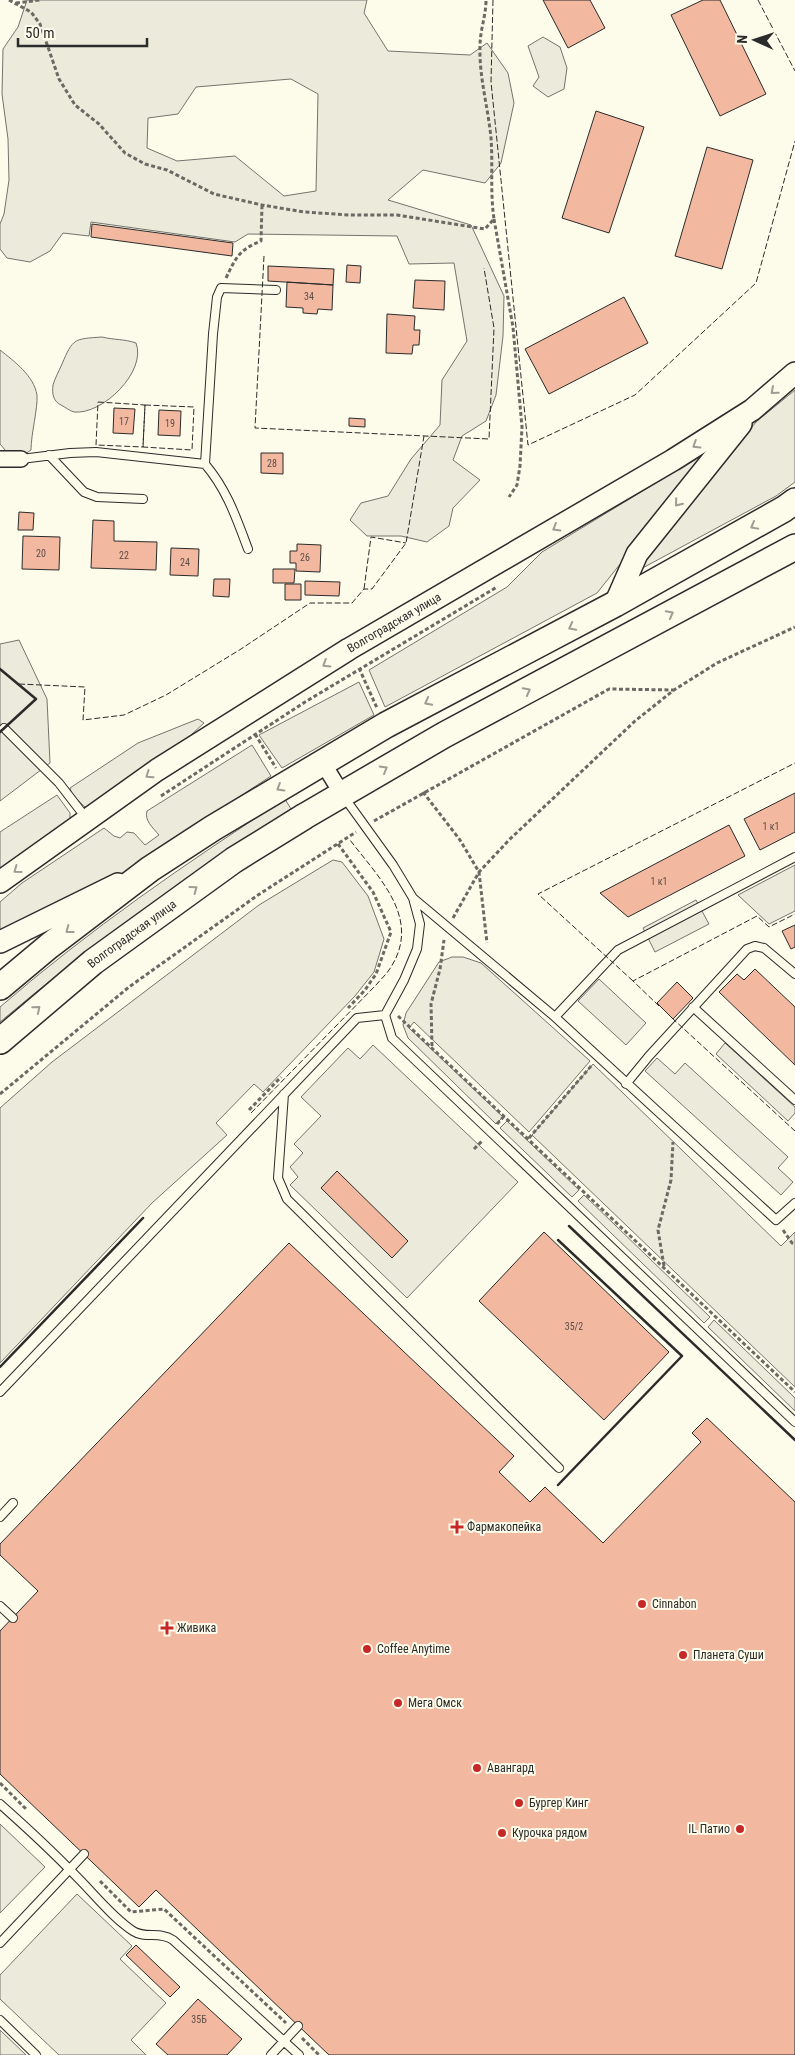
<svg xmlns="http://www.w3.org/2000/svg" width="795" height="2055" font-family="'Roboto Condensed',sans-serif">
<rect width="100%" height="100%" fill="#fdfbea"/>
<!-- green -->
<path fill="#ecebdb" stroke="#74746e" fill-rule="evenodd" d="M27 0H367L364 13 388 51 470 55 487 43 508 73 514 103 501 163 485 183 423 170 388 200 471 225 504 296 503 336 496 395 486 421 462 436 453 460 480 480 453 508 449 526 427 542 401 536H367L350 520 361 503 388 496 411 459 440 425 442 380 467 341 454 263 409 264 397 236 248 234 235 242 91 222 89 236 63 233 50 251 30 262 7 258 0 249V224L4 214 9 180 8 139 2 94 3 49 18 27ZM291 79 318 94 316 191 284 196 235 156 177 161 147 148 148 118 178 114 196 87Z
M543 37 560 47 567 68 564 89 548 97 533 86 539 77 528 46Z
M102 337C114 340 125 339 136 343 147 371 103 415 74 412 70 411 65 407 61 405 53 401 52 394 53 385 55 378 59 371 62 364 73 338 74 339 102 337Z
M0 350C14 361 34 376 37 395 38 408 31 434 31 450L25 454 6 451 0 444Z
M795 390V482L776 496 637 571 756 422Z
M712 449 597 593 385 707 369 670 507 587 542 552Z
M19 640 47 699 50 763 0 801V644Z
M359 682 374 715 282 768 259 735Z
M198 719 204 723 166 758 93 807H85L72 795 70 788 138 743Z
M252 745 271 776 105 885 0 937V902L22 883 104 828 114 836 120 838 127 832 134 833 145 845 159 835C153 828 144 820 147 811Z
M57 795 70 813V822L0 873V832Z
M285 799 291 809C190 875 92 944 0 1022V1007C89 930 186 863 285 799Z
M333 860 342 862 368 896 384 939 374 972 355 996 263 1092 254 1084 216 1123 227 1135 152 1203 0 1363V1108L52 1062 259 905Z
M795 865V911L769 924 738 895Z
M452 957H463L481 963 590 1061 529 1132 414 1022 409 1028 503 1117 496 1124 408 1038 403 1025 406 1013 439 962Z
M593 1064 781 1246 795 1232V1387L532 1135Z
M507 1121 579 1190 572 1197 500 1128Z
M584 1195 710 1317 704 1323 578 1201Z
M714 1320 795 1398V1411L708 1327Z
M77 1894 132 1946 120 1959 166 2003 131 2040 146 2055H59L0 1999V1975Z
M0 2030 26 2055H0Z"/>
<!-- parking -->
<path fill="#eceadb" stroke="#74746e" d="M696 900 709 924 655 952 643 928Z
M599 979 646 1023 626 1045 578 1001Z
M725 1043 795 1107V1113L788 1121 716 1054Z
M373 1045 518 1182 407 1298 290 1185 298 1177 290 1167 303 1153 294 1144 321 1116 301 1097 348 1048 360 1059Z
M657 1058 675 1074 685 1063 788 1157 778 1168 793 1182 781 1195 645 1071Z
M0 1824 45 1867 0 1913Z"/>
<!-- building -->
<path fill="#f2b8a0" stroke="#2b2b2b" d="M543 0H590L605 28 568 48Z
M703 0H720L766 94 720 116 671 15Z
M596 111 644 127 609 233 562 218Z
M707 147 753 160 722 269 675 256Z
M92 224 233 243 232 256 91 237Z
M347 265 361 266 360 283 346 282Z
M268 266 334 269 333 285 268 281Z
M415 280 445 281 444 310 413 308Z
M287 282 333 285 332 310 318 309 317 314 303 313V308L286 307Z
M624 297 648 343 549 394 525 349Z
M387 314 415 316 414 330H420L419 345H413L412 354 386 353Z
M114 408 135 409 133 434 113 433Z
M159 410 181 411 180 436 158 435Z
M349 418 365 419V427L349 426Z
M261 453H283V474L261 473Z
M19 512 34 513 33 530H18Z
M93 520 114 521V541L157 542 156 570 91 568Z
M23 536 60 537 59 570 22 569Z
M297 544 321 545 320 572 296 571V563H290V551H297Z
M171 548 199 549 198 576 170 575Z
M273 569H295L294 583H273Z
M214 579H230L229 597 213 596Z
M305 581 340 582 339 596 305 595Z
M285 584H301V600H285Z
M795 793V832L760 850 744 819Z
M729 825 745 856 628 917 600 893Z
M795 925V947L791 949 782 931Z
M755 969 795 1007V1065L719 992 737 974 744 980Z
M677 982 693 998 673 1019 657 1003Z
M337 1171 408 1241 392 1258 321 1188Z
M544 1232 669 1352 604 1420 479 1301Z
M289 1243 514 1456 499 1472 530 1502 545 1487 603 1543 701 1442 692 1433 707 1418 795 1502V2055H329L156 1890 139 1907 0 1774V1631L38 1591 0 1555V1544Z
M136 1945 180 1987 170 1997 126 1955Z
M198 1999 242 2039 227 2055H168L156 2044Z"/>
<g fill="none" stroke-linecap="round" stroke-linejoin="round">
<!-- lane casing -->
<g stroke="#2b2b2b" stroke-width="10">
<path id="lane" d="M49 455 84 492 97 497 143 499
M21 459 70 453 96 452 205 464 213 334 217 297 221 288 276 290
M205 464C227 490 236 517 248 549
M4 728 59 783 86 818
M344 797 393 865 413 898 420 924 417 949 404 980 385 1015 392 1038 795 1422
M413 898 555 1017 776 1220 795 1203
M693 1007 795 1100
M555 1017 618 950 795 857
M626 1084 649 1056 747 949 755 946 764 948 795 974
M284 1094 278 1178 287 1199 559 1468
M0 1392 357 1018 385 1015
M0 1517 13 1503
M0 1606 13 1618
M0 1804C26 1827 53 1852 78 1878 95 1895 112 1917 133 1931 145 1939 160 1931 173 1940L299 2055
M0 1943 84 1854
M0 2020 36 2055
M271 2055 298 2026"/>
</g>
<!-- street casing -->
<g stroke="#2b2b2b" stroke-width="18">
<path id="street" d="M0 459H21
M323 763 342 794"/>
</g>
<!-- secondary casing -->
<g stroke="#2b2b2b" stroke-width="24">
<g id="secondary">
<path d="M615 604 637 554 741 424"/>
<path id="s1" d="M0 882 157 770 349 649 673 460 752 410 795 373"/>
<path d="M0 942 118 884"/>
</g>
</g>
<!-- primary casing -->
<g stroke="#2b2b2b" stroke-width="28">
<g id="primary">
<path d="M0 987 49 946 150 869 213 828 386 725 615 604 784 509 795 501"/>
<path id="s2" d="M0 1041 93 962 234 860 305 816 444 735 795 547"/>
</g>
</g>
<!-- path -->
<path stroke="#6a6964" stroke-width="3" stroke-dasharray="4 2.5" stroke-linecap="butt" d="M9 0 31 12 40 24 59 79 75 105 99 124 125 153 145 164 167 170 214 194 262 205 304 212 350 215H397L485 229 494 219C490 192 493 165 491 138 488 107 479 77 480 46 480 30 486 16 486 0
M16 3 40 0
M494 219 513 327 522 427 520 466 517 485 509 497
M226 278C236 257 239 250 261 241L262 205
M359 668 377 708
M255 734 276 768
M423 792 460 840 479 872 487 943
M161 796 305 702 497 587
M374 821 609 689 674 690
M338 844 373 892 391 932 376 974 365 990 348 1008
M453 918 479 872 509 840 635 721 674 690 717 663 795 627
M398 1016 795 1392
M432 1046 431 1004 440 969 444 940
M0 1094 129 987 258 895 356 832
M249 1110 281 1077
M497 1124 505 1115
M529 1138 592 1065
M474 1149 483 1140
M783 1230 792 1243 795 1244
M664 1266 658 1230 671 1180 673 1142
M0 1783 26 1809
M100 1881 131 1912 164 1909 286 2023
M302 2038 319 2055"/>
<!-- lane -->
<use href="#lane" stroke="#fdfbea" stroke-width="8"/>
<!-- street -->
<use href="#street" stroke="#fdfbea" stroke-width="15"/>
<!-- secondary -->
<use href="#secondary" stroke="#fdfbea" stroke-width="21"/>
<!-- primary -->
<use href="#primary" stroke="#fdfbea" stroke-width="25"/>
<!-- fence -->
<path stroke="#2b2b2b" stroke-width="1" stroke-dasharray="6 2.5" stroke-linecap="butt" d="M493 0 491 82 528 445 635 395 756 283 795 141
M758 0 795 71
M264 256 255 428 489 439 494 328 484 268
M98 402 145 405 143 447 96 445Z
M145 405 194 407 192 450 143 447Z
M364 589 371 537 406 543
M19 684 85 687 83 720 124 715 166 695 241 649 310 603H352L364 589H372L406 543 424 436
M633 981 538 894 795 763
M659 1006 633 981 757 916 769 927 795 914
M672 1018 795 1131
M251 1113 376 985C381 979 387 974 391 967 422 918 378 877 350 840"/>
<!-- wall -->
<path stroke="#2b2b2b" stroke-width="2.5" d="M0 669 36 699 0 732
M569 1226 795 1440
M558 1240 682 1356 558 1485
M0 1367 143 1218"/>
</g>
<!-- one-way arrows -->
<defs><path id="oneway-chevron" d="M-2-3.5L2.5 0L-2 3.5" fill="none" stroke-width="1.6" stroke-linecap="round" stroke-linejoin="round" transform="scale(1.25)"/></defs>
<g stroke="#9e9d94">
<use href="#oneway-chevron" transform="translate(774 391) rotate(139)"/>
<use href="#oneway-chevron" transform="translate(696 445) rotate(148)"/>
<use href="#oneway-chevron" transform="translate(678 503) rotate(129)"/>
<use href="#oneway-chevron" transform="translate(754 526) rotate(151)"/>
<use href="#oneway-chevron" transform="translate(556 528) rotate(150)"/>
<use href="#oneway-chevron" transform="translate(670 614) rotate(-28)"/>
<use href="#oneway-chevron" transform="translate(572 627) rotate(153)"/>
<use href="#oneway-chevron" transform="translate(326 664) rotate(148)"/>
<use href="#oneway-chevron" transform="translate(527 691) rotate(-28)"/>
<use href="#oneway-chevron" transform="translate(428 702) rotate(152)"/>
<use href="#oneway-chevron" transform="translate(384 769) rotate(-30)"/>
<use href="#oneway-chevron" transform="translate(149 775) rotate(145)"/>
<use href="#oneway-chevron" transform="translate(280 788) rotate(149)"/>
<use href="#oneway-chevron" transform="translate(17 870) rotate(144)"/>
<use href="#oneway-chevron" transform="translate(194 889) rotate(-36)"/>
<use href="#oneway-chevron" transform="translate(69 930) rotate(143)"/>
<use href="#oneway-chevron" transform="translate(37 1009) rotate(-40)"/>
</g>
<!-- markers -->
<g fill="#c62828" stroke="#fdfbea" stroke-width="2">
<path d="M454.5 1519.5h5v5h5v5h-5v5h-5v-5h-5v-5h5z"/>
<circle cx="642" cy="1604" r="5"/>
<path d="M164.5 1620.5h5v5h5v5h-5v5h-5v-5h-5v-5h5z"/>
<circle cx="367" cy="1649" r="5"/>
<circle cx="683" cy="1655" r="5"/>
<circle cx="398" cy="1703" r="5"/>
<circle cx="477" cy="1768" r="5"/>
<circle cx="519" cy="1803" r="5"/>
<circle cx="740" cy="1829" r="5"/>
<circle cx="502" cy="1833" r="5"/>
</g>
<g text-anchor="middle" stroke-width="4" stroke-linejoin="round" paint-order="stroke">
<!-- number labels -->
<g font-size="10" fill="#5d4e48">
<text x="309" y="300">34</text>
<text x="124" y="425">17</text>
<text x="170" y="427">19</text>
<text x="272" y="467">28</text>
<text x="41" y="557">20</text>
<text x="124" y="559">22</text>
<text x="305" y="561">26</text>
<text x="185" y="566">24</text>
<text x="771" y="830">1 к1</text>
<text x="659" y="885">1 к1</text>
<text x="574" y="1330">35/2</text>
<text x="199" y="2023">35Б</text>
</g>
<!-- street labels -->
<g font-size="12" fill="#2b2b2b" stroke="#fdfbea">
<text dy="4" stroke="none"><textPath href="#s1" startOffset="472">Волгоградская улица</textPath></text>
<text dy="4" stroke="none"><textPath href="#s2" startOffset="170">Волгоградская улица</textPath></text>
</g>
<!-- poi labels -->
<g font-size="12" fill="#2b2b2b" stroke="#fdfbea" text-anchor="start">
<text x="467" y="1531">Фармакопейка</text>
<text x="652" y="1608">Cinnabon</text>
<text x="177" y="1632">Живика</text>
<text x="377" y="1653">Coffee Anytime</text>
<text x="693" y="1659">Планета Суши</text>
<text x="408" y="1707">Мега Омск</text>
<text x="487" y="1772">Авангард</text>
<text x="529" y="1807">Бургер Кинг</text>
<text x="730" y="1833" text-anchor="end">IL Патио</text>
<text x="512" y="1837">Курочка рядом</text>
</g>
</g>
<!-- north arrow -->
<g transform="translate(755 40) rotate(273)" stroke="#fdfbea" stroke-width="4" paint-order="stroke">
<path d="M0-4L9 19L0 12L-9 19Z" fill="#2b2b2b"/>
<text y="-8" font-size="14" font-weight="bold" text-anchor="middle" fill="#2b2b2b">N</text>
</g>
<!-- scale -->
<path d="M18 38v8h129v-8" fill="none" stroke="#2b2b2b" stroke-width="2.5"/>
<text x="25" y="38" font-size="15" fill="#2b2b2b" stroke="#fdfbea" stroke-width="4" paint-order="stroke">50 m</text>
</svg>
